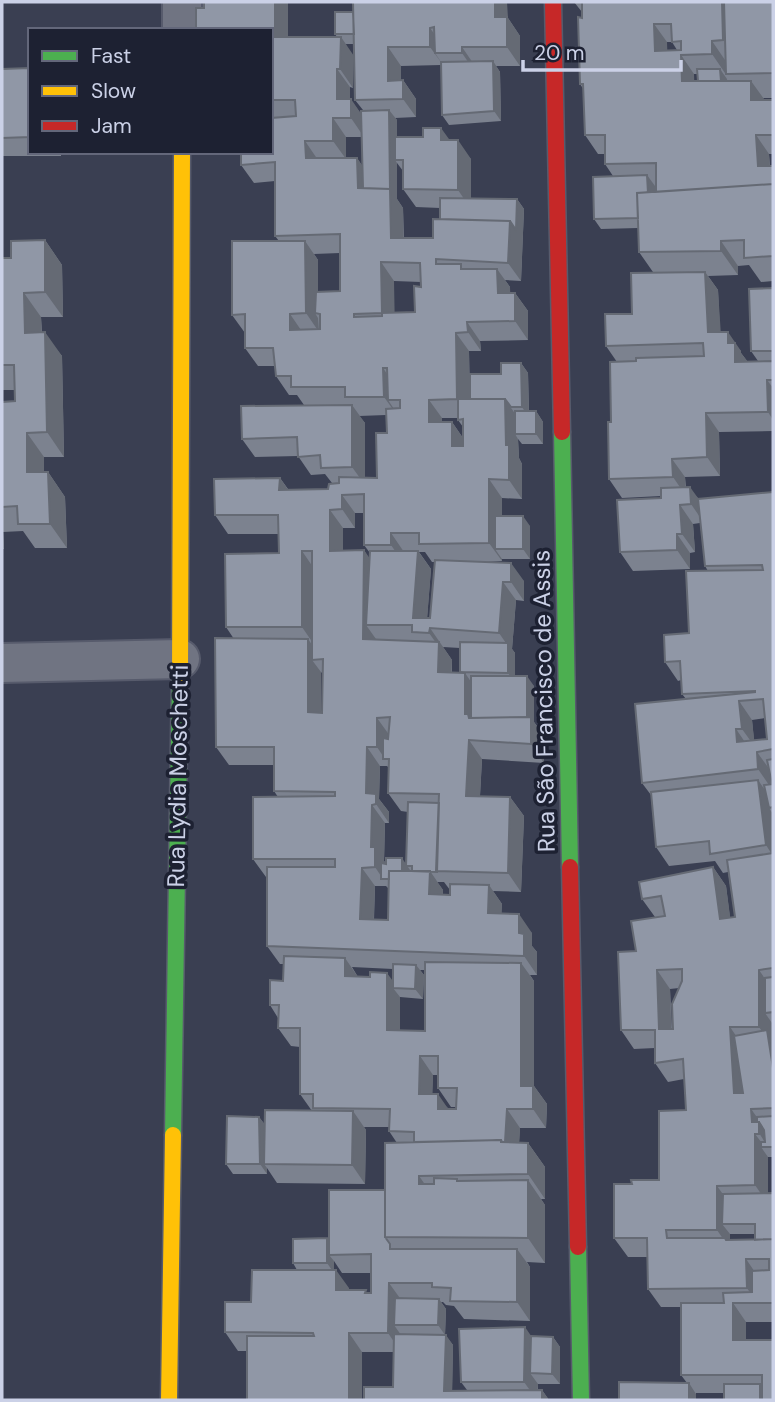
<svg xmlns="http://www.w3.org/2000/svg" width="775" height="1402" font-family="'DM Sans',sans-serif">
<rect width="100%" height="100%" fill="#3a3f52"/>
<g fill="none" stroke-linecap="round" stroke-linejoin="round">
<!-- street casing -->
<g stroke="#575b6c" stroke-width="42">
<path id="street" d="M182 30V2
M2 663 180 659"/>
</g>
<!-- fast casing -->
<g stroke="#575b6c" stroke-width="19">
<path id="fast" d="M562 432 570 867
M173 1135 180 677
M578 1247 581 1400"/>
</g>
<!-- slow casing -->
<g stroke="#575b6c" stroke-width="19">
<path id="slow" d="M180 677 182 152
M169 1400 173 1135"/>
</g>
<!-- jam casing -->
<g stroke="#575b6c" stroke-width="19">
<path id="jam" d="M553 2 562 432
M570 867 578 1247"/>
</g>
<!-- street -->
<use href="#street" stroke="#707482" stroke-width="38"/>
<!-- fast -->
<use href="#fast" stroke="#4caf50" stroke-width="16"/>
<!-- slow -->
<use href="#slow" stroke="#ffc107" stroke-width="16"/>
<!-- jam -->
<use href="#jam" stroke="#c62828" stroke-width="16"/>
</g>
<!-- wall -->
<path fill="#7c828f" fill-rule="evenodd" d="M204 2H288V37H337L335 34 508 18 520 36V66H496L500 72 501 121 449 125 442 115 441 65 401 66V81L403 80 416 99V117L395 118 397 120V137L450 140 471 159V198L517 199 524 209 521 281 505 280 510 287V293H515L528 311V340L480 341 481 351H469L470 399 501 374 521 363 528 373 529 411H536L543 422V444H522L518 439 519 458 522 464V499L502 498V516L530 526V559H502V561L485 562 524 581V601L516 600 512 649 515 653V676L534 686V722L544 736V763L482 759 480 796 510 797 524 816 521 892 493 891 502 904 501 914 532 933V946L537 952V975H530L534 981V1086L547 1104 546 1128H520L519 1142 528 1143 545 1167V1199H541L545 1205V1263L527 1262 530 1267V1321L464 1319 454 1306 446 1305 443 1302H441L446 1309 445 1335 453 1345 452 1391 467 1390 461 1382 531 1336 553 1337 560 1347V1384H538V1390H542L549 1400H364L393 1387 394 1352H362V1400H247V1351H238L225 1332 251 1302 297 1270 293 1263 327 1238 329 1242 385 1190 397 1143 389 1131V1127H364L366 1130 365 1184 277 1183 267 1168V1174H233L226 1164 259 1117 265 1125 312 1111 300 1094V1047L291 1046 278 1028V1018L270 1005 283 981V964H280L267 946V877H266L253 859 278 797 274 791V765H229L216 747 234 639 226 627 279 553 278 534H228L215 515 280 478 288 489H328L332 483 325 474 311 475 298 456 255 457 242 439 304 405 297 395H289L276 376 275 366H258L245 348V333L232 315 279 241 275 236V181L254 183 241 165 271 152V30L204 8ZM346 44H354L355 100 363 110 361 114 350 99V87L353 88ZM346 137H362L363 167 357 158H346ZM397 163 403 171V189L416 207 440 208V219L433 238H404L403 208 397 199ZM340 253V291L318 292V260L314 254ZM394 281 421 282V287L415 312H394ZM386 415 387 433 377 478 365 477V423L359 416ZM442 418H458V420L463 427V438L452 422H442ZM355 513H364V545L370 553 369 559 364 550 343 551V528H355ZM419 552H425L432 562H435L430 618H427L431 569ZM443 647 460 648 461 673H452V660ZM321 672 323 674 322 713H321ZM380 766H387L389 768 388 793 401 811 408 812 406 863H386L384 861 385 823H389V812L379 799ZM437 882H444L450 890V895L443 894V890ZM375 886H386L389 889 388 920H374ZM352 967 393 969V982L370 977H358ZM420 970H425V1031L400 1030V997L423 999 424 975ZM433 1075H438V1088L451 1107H457L456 1109H449L432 1094ZM334 1261 342 1273H371V1293L349 1290 334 1270Z
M574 2H773V98H763L764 100H773V154H769L770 166H773V281L761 282 749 265 738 266V275L708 276 718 290 720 332 741 351V353L747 361H773V431L719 432 720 476 685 477 686 487 699 499 773 492V1023H772L773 1157H768V1193H773V1322H746V1340H773V1400L724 1393H696V1400H619L687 1383 681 1375V1307H661L648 1289 647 1257H628L614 1238 632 1184 659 1180 686 1110 684 1079 668 1082 655 1063V1048L634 1049 621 1030 636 951 655 917 642 899 713 867 726 886 730 918 735 917 728 872 723 873 715 861 669 866 656 847 651 795 642 783 686 699 682 694 681 680 678 681 665 662 689 633 708 571 705 566 700 523 693 524 695 552 690 553V569L633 571 620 552 661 498V496L622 498 609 479 611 422 617 362 606 346 632 314 653 272 639 252 638 228 601 229 594 219 613 176 605 164V154H598L585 135 584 90 580 84 582 12ZM667 42H672L677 50 667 51ZM694 74H698V81H694ZM765 718 767 739 754 741 752 720ZM679 988 673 1029H672L670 989ZM730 1234H755V1240H730Z
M30 68V152H61V156H2V69Z
M45 240 62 265 63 317H41L42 332 62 356 64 457H44V472H48L65 497 67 548H35L23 531 3 532 4 549H2V397V402L15 401 14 390H2V258H11Z
M773 288V361H758L751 351Z"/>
<!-- shaded-wall -->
<path fill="#656a74" d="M275 2H288V56L275 37Z
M495 2H507L508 18 520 36V66L507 47 495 17Z
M654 24 667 42 668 70 655 51Z
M430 28 443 46 435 53 443 65 430 47Z
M341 37 354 56 353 88 340 69Z
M712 41 725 60V73L712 54Z
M388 47 401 66V100L388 81Z
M462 47 475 66V72L462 53Z
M681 55 694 74 695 100 682 81Z
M493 61 500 72 501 121 494 111Z
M337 69 350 87V118L337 99Z
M720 69 727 79 728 99 721 89Z
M403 80 416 99V117L403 99Z
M751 81 764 99 751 100Z
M351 99 364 118V137L351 118Z
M389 110 397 120V160H395L397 163V199L403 208 404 257 391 238Z
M333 118 346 137V159L333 141Z
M441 128 454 146 441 140Z
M756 135 769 154 771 184 758 166Z
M458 140 471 159V209L458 190Z
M305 141 318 160 306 158Z
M357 158 370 177V197L358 188Z
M647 175 655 186 656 218 649 208Z
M517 199 524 209 521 281 508 263 510 221Z
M45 240 62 265 63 317 45 292Z
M305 241 318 260V314L315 313 318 318 319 332 306 313Z
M721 241 738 266V275L721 251Z
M381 262 394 281 395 332 382 313Z
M497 269 510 287 511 312 498 293Z
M705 272 718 290 722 351 708 332Z
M24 293 41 317 43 357 25 333Z
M515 293 528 311V340L515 321Z
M290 314 303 333 290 330Z
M467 322 480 341 481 351 468 332Z
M45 332 62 356 64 457 47 432Z
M728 332 741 351V353L748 362H735L728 343Z
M456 333 469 351 470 418 457 399Z
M521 363 528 373 529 418 522 407Z
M383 368 396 387 388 400 396 412 397 415 384 397Z
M767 380 773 388V420L768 412Z
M505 399 518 418 515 434 518 439 519 458 522 464V499L509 480 506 445Z
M429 400 442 418V441L429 422Z
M352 405 365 423V485L352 467Z
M536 411 543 422V444L536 434Z
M706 413 719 432 720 476 707 457Z
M452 422 465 441V464L452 446Z
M27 433 44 457V497L27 472Z
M672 459 685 477 686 496 673 477Z
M48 472 65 497 67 548 50 524Z
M280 478 293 497 279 490Z
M489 479 502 498V549H495L502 559V561L489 543Z
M690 487 703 505 704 523 691 504Z
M342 495 355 513V528L342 509Z
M680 505 693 524 695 552 682 534Z
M330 510 343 528V570L330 551Z
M523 516 530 526V559L523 549Z
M2 530 3 532 4 549 2 546Z
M391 533 404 552V564L391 545Z
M677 534 690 553V569L677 550Z
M364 550 377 569 366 625 376 639H363Z
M302 551 315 570V646L302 627Z
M418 551 431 569 426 633 413 618Z
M511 563 524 581V601L511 582Z
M503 582 516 600 512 649 515 653V683L508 673V646L499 633Z
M430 628 452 660 451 691 438 672 439 647 429 633Z
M308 639 321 658 312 660 321 672V731L308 712Z
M465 673 478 692 470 723 465 714Z
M527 676 534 686V722L544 736V763L531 744 527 723Z
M739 701 752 720 755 747 742 729Z
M377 718 390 736 389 759H385L377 747Z
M736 729 749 748 737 742Z
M469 740 482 759 479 814 466 796Z
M367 747 380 766 379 799 389 812V823L376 804 366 793Z
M757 752 770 770 771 788 758 769Z
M758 780 771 799 769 808 773 814V856L766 845Z
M510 797 524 816 521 892 508 873Z
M372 805 385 823 384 861 388 866 383 879 375 867 371 847Z
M402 858 410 870 409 889 402 879Z
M713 867 726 886 733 938 720 919Z
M362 868 375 886 373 938 360 919Z
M430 871 443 890 442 913 429 894Z
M489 885 502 904 501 932 488 913Z
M519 914 532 933V946L537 952V975L524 956 519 933Z
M345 958 358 977 345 976Z
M521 963 534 981V1086L547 1104 546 1128 533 1109 521 1086Z
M416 965 424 975 423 999 415 989Z
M657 970 670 989 672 1048 659 1029Z
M759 970 772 989 765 1013 772 1023 773 1068 769 1041 759 1027Z
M387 973 398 988H393L400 997V1049L387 1030Z
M730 1027 743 1046 747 1112 734 1093Z
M420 1056 433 1075 432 1113 419 1094Z
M438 1094 451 1113 438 1109Z
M507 1109 520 1128 518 1166 501 1142Z
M751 1109 764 1127 768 1147 752 1122Z
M353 1111 366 1130 365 1184 352 1165Z
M259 1117 267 1127 264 1164 267 1168V1174L260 1164Z
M755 1134 765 1147H761L768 1157V1204L755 1185Z
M528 1143 545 1167V1199L528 1174Z
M419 1176 436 1200 419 1184Z
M528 1180 545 1205V1263L528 1238Z
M717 1186 730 1204 722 1224 730 1234V1249L717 1230Z
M327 1238 334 1249 329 1255 334 1261V1273L327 1263Z
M517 1249 530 1267V1321L517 1302Z
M746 1259 759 1278 757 1303 747 1288Z
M336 1270 349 1288V1308L336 1290Z
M389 1283 402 1301 394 1325 401 1335V1352L388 1333Z
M439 1299 446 1309 445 1335 438 1325Z
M733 1303 746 1322V1359L733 1340Z
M525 1327 538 1346 530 1373 538 1384 537 1400 524 1382Z
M349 1333 362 1352V1400H349Z
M446 1335 453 1345 452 1400 444 1391Z
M553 1337 560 1347V1384L552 1374Z
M689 1383 696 1394V1400H689Z
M760 1384 767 1394V1400H760Z
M542 1390 549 1400H542Z"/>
<!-- building -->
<path fill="#9097a6" stroke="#656a74" stroke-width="2" fill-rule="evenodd" d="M204 2H275V37H341L340 69H337V99H351V118H333V141H305L306 158H357L358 188 390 189 391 238H433V219L510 221 508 263 436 259V264H461V269H497L498 293H515V321L467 322 468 332 456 333 457 399 429 400V422H452V446H463V419L458 420V399H505L506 445H509V480L489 479V543L419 544V533H391V545H364V494L342 495V509L330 510V551L364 550 363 639 439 642 438 672 465 673V714H468L469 718 531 717V744L469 740 466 796 510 797 508 873 436 871 439 794 388 793 389 759H383V738L388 739 390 717 377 718V747H367L366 793 376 794V804L372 805 371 847H375V867L362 868 360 919 388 920 389 871H430L429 894 450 895V884L489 885 488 913 519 914V933L524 934V956L267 946V867H335V859H253V797L335 796V792L274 791V747H216L215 638 308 639V712L322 713 323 659 312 660V551H302V627H226L225 554 279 553 278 515H215L214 479 280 478 279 490 328 489 329 484 339 483V477L377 478 376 433H387L386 409 400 408V400H388L387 368H383L384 397H345V387H291V376H276L273 348H245V314L232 315V241H305L306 313 290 314V330L320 329V314L315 313 316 292 340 291V234L275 236V162L241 165V152H271V118L296 116 295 100H271V30H196V8H204ZM381 262 420 263 421 287 414 286 415 312 382 313ZM382 313V316L354 317V314Z
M353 2H495V17H507V47H462V53H435L434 27 430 28V47H388V81L403 80V99L355 100Z
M582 2H722L723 40 712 41V54L681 55 682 81H751V100H773V135H756L758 166H773V184L656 192V163L605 164V135H585L583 84H580L578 17 582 18ZM654 24H671L672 42 681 41V50L655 51Z
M724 2H773V73L726 74Z
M335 12H353L354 34H335Z
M493 61 494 111 442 115 441 62Z
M30 68V137L2 138V69Z
M697 69H720L721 81H698Z
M389 110 390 189 363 188 361 111Z
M423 128H441V140H458V190L403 189V160H395V137H423Z
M647 175 648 193H637L638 218 594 219 593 177Z
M773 184V256L744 258V240L721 241V251L639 252 637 193Z
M440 198 517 199 516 230 510 221 440 219Z
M45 240V292L24 293 25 333 45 332 47 432 27 433V472H48L50 524H18L17 506 2 507V402L15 401 14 365H2V258H11V241Z
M705 272 708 332H728V343H735V362L773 361V380H767L768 412 706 413 707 457 672 459 673 477 609 479 608 422H611L610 362 636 361V358L704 356 703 343 606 346 605 314H632L631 273Z
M773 288V351H751L749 289Z
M501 363H521L522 407H511L505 399H470V374H501Z
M352 405V467L321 468 320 455 298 457 297 437 242 439 241 406Z
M515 411H536V434H515Z
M690 487 691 504 680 505 682 534H677V550L620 552 617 500 661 498V488Z
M773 492V749L757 752 758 769 642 783 635 704 755 692V691L682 694 680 661 665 662 664 635 689 633 686 571 763 570 762 565 705 566 698 499ZM763 699 767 739 737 742 736 729H742L739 701Z
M495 516H523V549H495Z
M370 551H418L413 618H430L435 560 511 563V582H503L499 633 430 628 429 633 412 632V625H366Z
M460 642 508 643V673L460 672Z
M471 676H527V717L471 718Z
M773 759V784H772L767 760Z
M758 780 766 845 710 854 709 841 656 847 651 792Z
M773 784V807L769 808 764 785Z
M408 802 439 803 437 872 412 871V866H406Z
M773 853V968L759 970V1027H730L734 1093H743L734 1036 767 1030 773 1068V1108L751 1109 752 1122H759V1134H755V1185L717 1186V1230H666L667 1238H725L726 1240 773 1239V1303H733V1340H773V1400H762V1375H681V1303H724L723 1293 752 1292V1271L769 1270V1259H746L747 1288 648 1289 647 1238H614V1184H632L631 1180H659V1111L686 1110 683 1059 655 1063V1030H621L618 952 636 951 631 921 665 916 661 896 642 899 639 882 713 867 720 919 735 917 727 860ZM682 969V981L672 1004 673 1029H659L657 970Z
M386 858H402V871H389V879H381V863L386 864Z
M284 956 345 958V976L370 977V972L387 973V1030L425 1031V962L521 963V1086H533V1109H507L505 1142H502L501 1140 414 1142V1132L389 1131 390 1109 313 1108V1094H300V1028H278L279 1005H270V980L283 981ZM420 1056H438V1088H457L456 1109H438V1094H419Z
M393 964 416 965 415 989 393 988Z
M773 977V1012L765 1013V978Z
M265 1110 353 1111 352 1165 264 1164Z
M227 1116 259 1117 260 1164H226Z
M773 1116V1147H761V1142H765L764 1130 759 1122H757V1117Z
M501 1140V1142L528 1143V1174L419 1176V1184H434V1178L457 1179V1181L528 1180V1238L385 1237V1143Z
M329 1190H385V1237L390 1244V1249H517V1302L450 1301 451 1288 432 1287V1283H389L388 1333H349V1400H247V1336H314L313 1333 225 1332V1302H251L252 1270H336V1290H366L365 1293H371V1254L329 1255Z
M773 1193V1239L755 1240V1224H722L723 1194Z
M327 1238V1263H293V1239Z
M395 1298 439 1299 438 1325H394Z
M525 1327 524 1382H461L459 1329Z
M394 1334 446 1335 444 1391 542 1390V1400H364V1387H393Z
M531 1336 553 1337 552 1374 530 1373Z
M619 1382 689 1383V1400H619Z
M724 1384H760V1400H724Z"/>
<g text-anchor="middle" stroke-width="7" stroke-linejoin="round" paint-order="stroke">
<!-- street labels -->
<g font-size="24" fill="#cbd1e7" stroke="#1d2132">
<text transform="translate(544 701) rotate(-91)" y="8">Rua São Francisco de Assis</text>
<text transform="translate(178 776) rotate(-89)" y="8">Rua Lydia Moschetti</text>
</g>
</g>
<!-- border -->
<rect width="775" height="1402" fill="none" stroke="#cbd1e7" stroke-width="7"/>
<!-- legend -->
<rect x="28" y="28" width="245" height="126" fill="#1d2132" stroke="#63677a" stroke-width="2"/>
<rect x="42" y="51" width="35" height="10" fill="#4caf50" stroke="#63677a" stroke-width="2"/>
<text x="91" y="63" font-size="21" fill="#cbd1e7">Fast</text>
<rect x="42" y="86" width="35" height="10" fill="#ffc107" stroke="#63677a" stroke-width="2"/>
<text x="91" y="98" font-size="21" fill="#cbd1e7">Slow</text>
<rect x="42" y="121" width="35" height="10" fill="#c62828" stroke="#63677a" stroke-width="2"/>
<text x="91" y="133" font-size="21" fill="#cbd1e7">Jam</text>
<!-- scale -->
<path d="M523 60v10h158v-10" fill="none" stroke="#cbd1e7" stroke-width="3.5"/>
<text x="534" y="60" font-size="21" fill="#cbd1e7" stroke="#1d2132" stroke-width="5" paint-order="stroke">20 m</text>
</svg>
